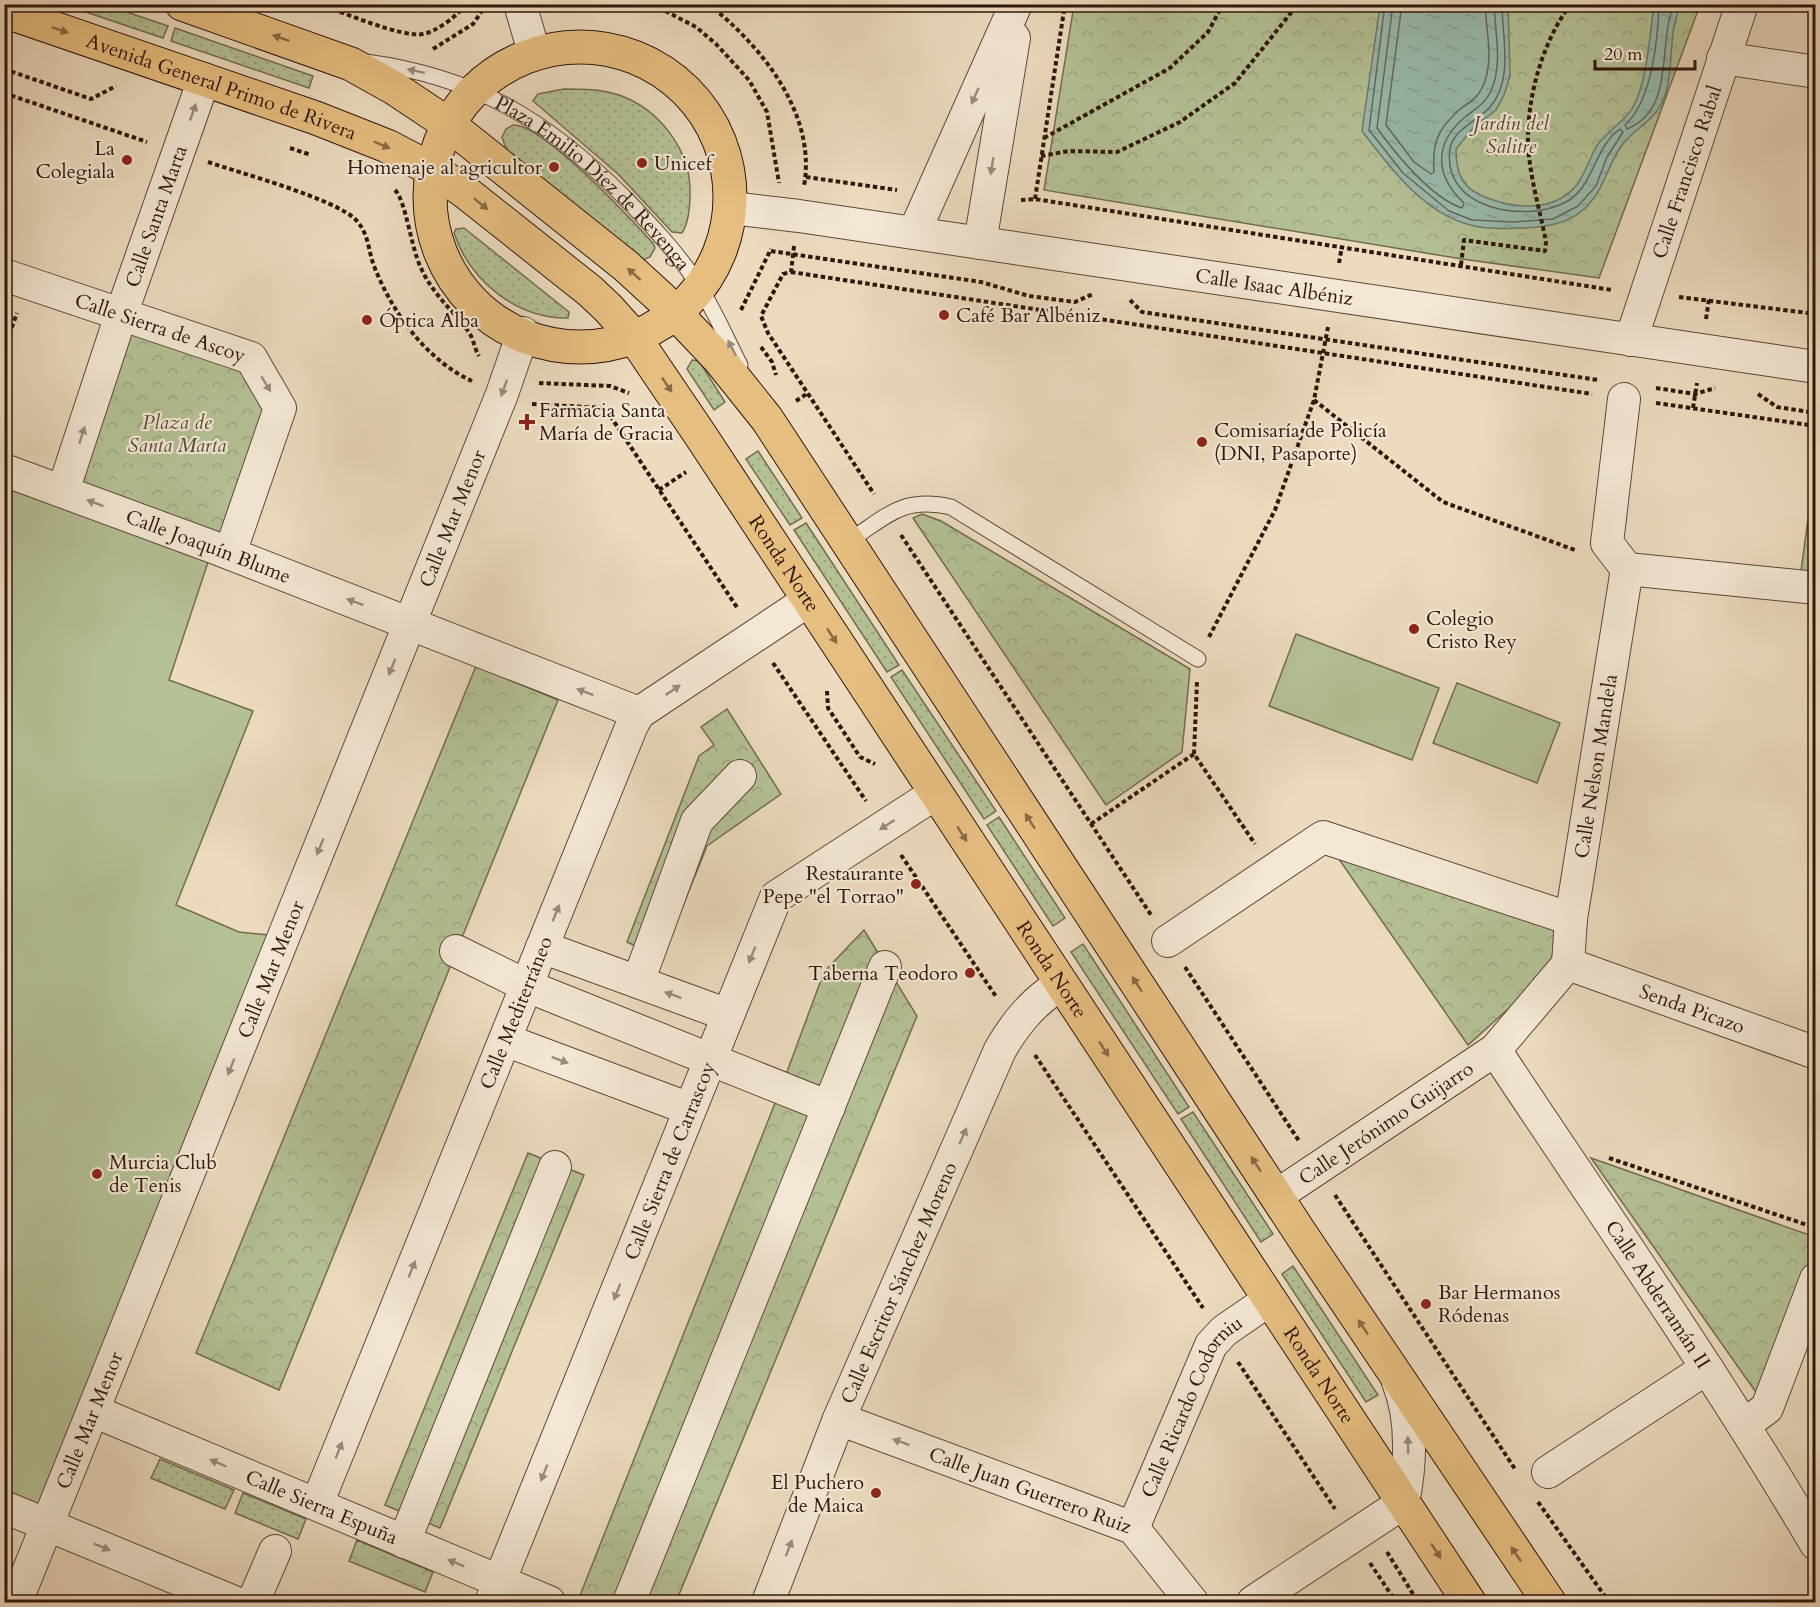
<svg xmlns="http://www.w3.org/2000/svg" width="1820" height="1607" font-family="Cardo,serif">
<defs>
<pattern id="grass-dots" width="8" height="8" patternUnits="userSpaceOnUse" patternTransform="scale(1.5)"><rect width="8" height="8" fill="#b4c195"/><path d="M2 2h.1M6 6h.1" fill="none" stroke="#9ba57f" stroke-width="1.8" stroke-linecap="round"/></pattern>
<pattern id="park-crowns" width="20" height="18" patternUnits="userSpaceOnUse" patternTransform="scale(1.5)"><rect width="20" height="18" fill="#b4c195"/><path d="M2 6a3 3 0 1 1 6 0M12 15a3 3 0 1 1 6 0" fill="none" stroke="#9ba57f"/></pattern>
<pattern id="water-ripples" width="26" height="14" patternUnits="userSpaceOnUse" patternTransform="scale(1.5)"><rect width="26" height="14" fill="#99bbae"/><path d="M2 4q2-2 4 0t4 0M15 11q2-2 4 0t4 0" fill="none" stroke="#84a094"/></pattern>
</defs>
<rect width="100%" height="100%" fill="#ecdbbf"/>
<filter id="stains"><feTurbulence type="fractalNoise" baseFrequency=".00333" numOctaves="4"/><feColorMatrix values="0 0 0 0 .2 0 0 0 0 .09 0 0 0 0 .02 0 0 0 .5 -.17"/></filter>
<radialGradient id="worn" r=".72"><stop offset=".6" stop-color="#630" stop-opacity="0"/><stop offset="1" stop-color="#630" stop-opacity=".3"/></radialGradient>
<!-- grass -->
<path fill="url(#grass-dots)" stroke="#726c50" stroke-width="1.5" d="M65 5H106L168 26 163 38Z
M175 28 313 76 309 88 171 41Z
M564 89C582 89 601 89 619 95 659 109 691 150 690 193 690 206 689 222 682 233L672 232 618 174 533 101 538 94Z
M513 125C543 124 631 219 653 243L655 248 650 257 643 260 507 151 502 137 506 129Z
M464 228 569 312 568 318C517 319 470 281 454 233L456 229Z
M692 360 699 361 725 402 714 410 687 369Z
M758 451 802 518 790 525 746 459Z
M806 523 899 665 887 672 794 530Z
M902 670 996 811 984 819 891 677Z
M999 817 1065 918 1053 926 987 825Z
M1083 944 1189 1107 1178 1114 1071 952Z
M1193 1112 1273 1234 1261 1242 1181 1119Z
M1293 1266 1378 1395 1366 1402 1282 1274Z
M160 1459 234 1490 225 1509 151 1478Z
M243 1493 306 1519 298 1539 235 1513Z"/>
<!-- park -->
<path fill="url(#park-crowns)" stroke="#726c50" stroke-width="1.5" d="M1074 5H1700L1599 278 1462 259 1044 190Z
M121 315 251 358 280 408 230 553 63 491Z
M1815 467V588L1799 586Z
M922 514 941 521 1190 669 1182 752 1106 805 913 518Z
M476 666 558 700 279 1390 196 1353Z
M727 709 781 794 707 846 662 958 627 942 699 756 714 745 701 727Z
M1334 852 1560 932 1546 975 1468 1045Z
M864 930 917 1016 676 1602H590L579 1598 781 1088 824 972Z
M528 1153 584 1175 440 1528 385 1505Z
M1591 1158 1815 1237V1279L1767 1408Z
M357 1540 433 1572 425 1592 349 1561Z"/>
<!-- pitch -->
<path fill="#b4c195" stroke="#726c50" stroke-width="1.5" d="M5 470 213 547 169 680 253 711 176 905 239 932 268 935 48 1525 12 1510 5 1532Z
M1296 634 1439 688 1412 760 1269 706Z
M1457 683 1560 723 1537 783 1433 743Z"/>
<!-- water -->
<path fill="url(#water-ripples)" stroke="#6f796d" stroke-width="1.5" d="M1373 5H1508L1510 76 1504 95 1496 110 1474 127 1456 149C1456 176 1463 190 1490 199 1517 209 1554 211 1575 187 1585 175 1589 160 1596 147 1606 131 1624 123 1633 107 1647 83 1650 33 1654 5H1681C1667 33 1675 69 1664 98 1655 122 1633 128 1620 148 1606 169 1603 193 1583 210 1566 225 1541 228 1519 228 1503 229 1485 229 1470 225 1423 213 1390 167 1362 131L1380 6Z"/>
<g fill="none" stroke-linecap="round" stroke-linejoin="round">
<!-- shore -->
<path stroke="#64685d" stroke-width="1.5" d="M1385 4 1369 130 1403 173 1449 211 1472 220 1513 222 1553 219 1578 206 1596 186 1607 157 1623 132 1620 129C1594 147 1594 187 1566 202 1525 224 1441 209 1450 149 1452 130 1479 120 1490 107 1514 79 1502 37 1502 4
M1393 4 1377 128C1395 153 1431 198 1462 208L1464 203C1435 176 1433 144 1465 117 1475 109 1485 104 1491 91 1503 64 1495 33 1494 4
M1402 4 1386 125 1414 162 1431 174 1434 172C1432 143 1437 130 1459 110 1468 103 1477 99 1482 88 1495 62 1486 32 1485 4
M1659 4C1658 39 1652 101 1625 125L1627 129C1676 109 1657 45 1674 4"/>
<!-- lane casing -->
<g stroke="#5e4739" stroke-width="17">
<g id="lane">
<path id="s1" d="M366 62C476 77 547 120 625 198 649 223 674 249 693 277 712 304 725 336 740 365"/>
<path d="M847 542C887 517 901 496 951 507L1198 659"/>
</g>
</g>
<!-- street casing -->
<g stroke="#5e4739" stroke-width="34">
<g id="street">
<path d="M520 4 534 52"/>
<path d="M1723 58 1816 72"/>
<path id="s2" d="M732 208 799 216 1816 367"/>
<path d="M914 233 1016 4"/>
<path d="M980 243 1014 38"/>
<path id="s3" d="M4 275 251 358 280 408 230 553"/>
<path id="s4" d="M1631 340 1742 4"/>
<path d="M1624 399 1607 543 1627 569"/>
<path id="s5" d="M4 470 213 547 639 713"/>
<path id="s6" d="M63 491 121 315 204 79"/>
<path d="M1627 569 1816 588"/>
<path d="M1168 941 1323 837 1571 919"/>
<path d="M542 947 728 1015"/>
<path d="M456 951 527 986 829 1107"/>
<path id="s7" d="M1568 964 1571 919 1627 569"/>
<path id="s8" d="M1568 964 1816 1053"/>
<path d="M638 982 697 821 740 776"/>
<path d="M505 1040 690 1109"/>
<path id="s9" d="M1495 1050C1603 1213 1716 1374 1816 1544"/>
<path id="s10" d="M1276 1196 1495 1050 1568 964"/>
<path id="s11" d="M94 1409 103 1415 549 1602"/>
<path id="s12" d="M839 1419 1133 1528 1192 1602"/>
<path d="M1744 1425 1767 1408 1816 1279"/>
<path d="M1548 1472 1707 1368"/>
<path id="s13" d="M317 1504 632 725 639 713 809 600"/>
<path d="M4 1507 234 1602"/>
<path id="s14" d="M1133 1528 1211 1345 1224 1331 1269 1300"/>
<path d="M404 1542 555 1167"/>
<path id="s15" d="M16 1602 502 394 523 333"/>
<path d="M253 1602 275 1551"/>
<path id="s16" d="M491 1602 776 897 936 793"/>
<path d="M629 1602 885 967"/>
<path id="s17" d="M768 1602 839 1419 1000 1050C1016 1022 1034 1001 1061 984"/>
<path d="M1253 1602 1403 1503C1411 1463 1413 1418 1397 1379"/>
</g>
</g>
<!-- primary casing -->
<g stroke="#2f160c" stroke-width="35">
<g id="primary">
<path d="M182 4 351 64 394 88 448 124 626 266 662 299 719 359 767 419 1301 1234 1549 1602"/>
<path id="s18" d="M4 11 316 118 387 146 433 170 464 191 590 291 608 308 634 337 699 433 1469 1602"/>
<circle cx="580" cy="197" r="150"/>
</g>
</g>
<!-- path -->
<path stroke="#2f160c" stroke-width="4" stroke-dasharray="4.5 3" stroke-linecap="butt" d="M319 4C342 12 402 38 423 34 436 32 459 15 465 4
M652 4 696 27 716 44 749 80 767 112 779 183
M708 4C761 45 817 114 804 186
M433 49 473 24 486 5
M4 69 91 99 116 86
M4 93 147 142
M1044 138 1170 68 1208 32 1223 4
M290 148 311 155
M1041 156 1069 151 1117 152 1180 122 1235 83 1298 4
M208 162C240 173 336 199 356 220 369 234 368 250 374 266 392 312 426 360 472 381
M806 177 897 190
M395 190C406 201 411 248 421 268 432 293 452 310 468 331 474 339 474 348 479 356
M1035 199 1065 4
M1021 200 1035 199 1612 290
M794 246 791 272 783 274 761 316 768 333 874 494
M771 251 981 282 1029 296 1075 302 1093 294
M1339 263 1342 246
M1461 265 1464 240 1545 251 1546 242C1540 210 1529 175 1528 142 1527 97 1543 40 1571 4
M791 272 1592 394
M1679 297 1816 314
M1130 300 1142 312 1598 380
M741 310 771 249
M1706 319 1709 299
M761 347 772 362 776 375
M4 349 17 313
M539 383 610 386 629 393
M1656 388 1695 394 1715 388
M1758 394 1777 407 1816 413
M1314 400 1443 502 1575 550
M796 401 808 393
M1656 403 1816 426
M532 404 605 408 738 609
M1693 408 1697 383
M659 490 686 472
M901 535 1151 915
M1209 637 1275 510 1314 400 1328 327
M773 663 866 801
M827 691 828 708 860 757 875 764
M1194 754 1197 681
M1091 824 1194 754 1255 844
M901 855 997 998
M1185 967 1299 1141
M1035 1055 1203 1308
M1609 1158 1816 1228
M1335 1195 1515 1469
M1238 1362 1335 1509
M1538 1502 1609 1602
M1387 1552 1418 1602
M1370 1563 1396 1602"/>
<!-- lane -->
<use href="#lane" stroke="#f3e8d5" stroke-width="15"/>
<!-- street -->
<use href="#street" stroke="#f3e8d5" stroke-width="32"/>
<!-- primary -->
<use href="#primary" stroke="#e6be80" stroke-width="33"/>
</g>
<!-- one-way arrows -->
<defs><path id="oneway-solid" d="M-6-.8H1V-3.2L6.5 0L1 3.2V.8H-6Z" transform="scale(1.5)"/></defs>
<g fill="#8a6a46">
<use href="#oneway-solid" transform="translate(60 30) rotate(19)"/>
<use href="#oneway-solid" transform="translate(281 38) rotate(-161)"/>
<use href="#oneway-solid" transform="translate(382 145) rotate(23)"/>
<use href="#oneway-solid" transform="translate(481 204) rotate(39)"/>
<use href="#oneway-solid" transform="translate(634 274) rotate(-138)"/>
<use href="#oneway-solid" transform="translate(667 385) rotate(56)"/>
<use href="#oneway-solid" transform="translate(832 636) rotate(57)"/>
<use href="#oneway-solid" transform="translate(1030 821) rotate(-123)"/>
<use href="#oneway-solid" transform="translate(962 834) rotate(57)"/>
<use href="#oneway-solid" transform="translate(1137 984) rotate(-123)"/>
<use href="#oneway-solid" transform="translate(1104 1049) rotate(57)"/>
<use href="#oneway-solid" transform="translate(1256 1164) rotate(-123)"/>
<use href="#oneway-solid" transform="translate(1363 1327) rotate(-124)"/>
<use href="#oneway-solid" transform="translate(1436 1551) rotate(57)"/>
<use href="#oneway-solid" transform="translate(1516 1554) rotate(-124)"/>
</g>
<g fill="#9b8a7b">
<use href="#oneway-solid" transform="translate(416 71) rotate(-168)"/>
<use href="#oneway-solid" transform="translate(975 96) rotate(114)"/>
<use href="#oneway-solid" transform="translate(193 112) rotate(-71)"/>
<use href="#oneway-solid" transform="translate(992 166) rotate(99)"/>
<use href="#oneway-solid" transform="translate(732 348) rotate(-117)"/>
<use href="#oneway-solid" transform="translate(266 384) rotate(59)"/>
<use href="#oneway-solid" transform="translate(504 388) rotate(110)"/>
<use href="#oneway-solid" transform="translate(82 435) rotate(-72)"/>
<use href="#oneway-solid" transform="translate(95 503) rotate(-160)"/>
<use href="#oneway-solid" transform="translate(355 602) rotate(-159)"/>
<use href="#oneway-solid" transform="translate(392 667) rotate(112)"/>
<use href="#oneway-solid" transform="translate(673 690) rotate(-34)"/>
<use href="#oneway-solid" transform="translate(585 692) rotate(-159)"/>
<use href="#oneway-solid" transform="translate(887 825) rotate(147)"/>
<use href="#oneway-solid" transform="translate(320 847) rotate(112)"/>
<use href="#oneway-solid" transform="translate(556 913) rotate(-68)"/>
<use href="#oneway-solid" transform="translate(752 955) rotate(112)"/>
<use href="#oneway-solid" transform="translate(673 995) rotate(-160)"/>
<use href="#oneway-solid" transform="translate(560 1060) rotate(21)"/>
<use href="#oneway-solid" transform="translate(231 1067) rotate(112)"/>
<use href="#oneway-solid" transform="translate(963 1136) rotate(-66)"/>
<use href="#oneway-solid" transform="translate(412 1269) rotate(-68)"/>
<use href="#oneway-solid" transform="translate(617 1292) rotate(112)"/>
<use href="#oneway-solid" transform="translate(901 1442) rotate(-160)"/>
<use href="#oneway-solid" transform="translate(1408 1445) rotate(-91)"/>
<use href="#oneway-solid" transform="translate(339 1450) rotate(-68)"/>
<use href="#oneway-solid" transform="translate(218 1463) rotate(-157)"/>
<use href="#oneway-solid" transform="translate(544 1473) rotate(112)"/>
<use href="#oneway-solid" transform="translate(102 1547) rotate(23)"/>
<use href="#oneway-solid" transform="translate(789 1548) rotate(-69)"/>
<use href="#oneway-solid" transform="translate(456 1563) rotate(-158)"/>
</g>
<!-- markers -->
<g fill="#8f2418" stroke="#f3e8d5" stroke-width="2">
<circle cx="127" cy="160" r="6"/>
<circle cx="642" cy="163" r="6"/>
<circle cx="554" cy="167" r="6"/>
<circle cx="944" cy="315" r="6"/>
<circle cx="367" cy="320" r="6"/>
<path d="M524 413h6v6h6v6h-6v6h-6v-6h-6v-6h6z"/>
<circle cx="1202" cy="442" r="6"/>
<circle cx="1414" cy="629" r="6"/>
<circle cx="916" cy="884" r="6"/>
<circle cx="970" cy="973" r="6"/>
<circle cx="97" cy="1174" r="6"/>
<circle cx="1426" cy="1304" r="6"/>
<circle cx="876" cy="1493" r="6"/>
</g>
<g text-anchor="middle" stroke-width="4.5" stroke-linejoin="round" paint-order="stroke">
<!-- street labels -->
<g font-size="20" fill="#2f160c" stroke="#f3e8d5">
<text dy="7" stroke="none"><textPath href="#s18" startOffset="230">Avenida General Primo de Rivera</textPath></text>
<text dy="7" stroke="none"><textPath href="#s4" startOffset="177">Calle Francisco Rabal</textPath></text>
<text dy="7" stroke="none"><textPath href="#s1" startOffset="264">Plaza Emilio Díez de Revenga</textPath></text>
<text dy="7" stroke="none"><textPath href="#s6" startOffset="290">Calle Santa Marta</textPath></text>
<text dy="7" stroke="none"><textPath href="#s2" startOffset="548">Calle Isaac Albéniz</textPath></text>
<text dy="7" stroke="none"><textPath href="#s3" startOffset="165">Calle Sierra de Ascoy</textPath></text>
<text dy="7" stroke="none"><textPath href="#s15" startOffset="1168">Calle Mar Menor</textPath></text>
<text dy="7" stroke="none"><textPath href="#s5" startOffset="218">Calle Joaquín Blume</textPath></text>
<text dy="7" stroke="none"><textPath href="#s18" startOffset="992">Ronda Norte</textPath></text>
<text dy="7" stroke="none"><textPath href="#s7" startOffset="200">Calle Nelson Mandela</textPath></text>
<text dy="7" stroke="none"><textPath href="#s15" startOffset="682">Calle Mar Menor</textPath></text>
<text dy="7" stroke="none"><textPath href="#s18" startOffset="1478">Ronda Norte</textPath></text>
<text dy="7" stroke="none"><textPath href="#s8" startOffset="132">Senda Picazo</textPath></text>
<text dy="7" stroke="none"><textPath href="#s13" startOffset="530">Calle Mediterráneo</textPath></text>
<text dy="7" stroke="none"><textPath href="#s10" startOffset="132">Calle Jerónimo Guijarro</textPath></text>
<text dy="7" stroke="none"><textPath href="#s16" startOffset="476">Calle Sierra de Carrascoy</textPath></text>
<text dy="7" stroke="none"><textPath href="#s17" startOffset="345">Calle Escritor Sánchez Moreno</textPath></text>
<text dy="7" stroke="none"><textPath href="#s9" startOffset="294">Calle Abderramán II</textPath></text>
<text dy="7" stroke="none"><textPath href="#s18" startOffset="1964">Ronda Norte</textPath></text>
<text dy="7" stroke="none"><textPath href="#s14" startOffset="136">Calle Ricardo Codorniu</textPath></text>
<text dy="7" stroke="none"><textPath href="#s15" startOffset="196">Calle Mar Menor</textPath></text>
<text dy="7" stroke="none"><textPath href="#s12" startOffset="204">Calle Juan Guerrero Ruiz</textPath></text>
<text dy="7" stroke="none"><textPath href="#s11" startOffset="248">Calle Sierra Espuña</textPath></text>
</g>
<!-- park labels -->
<g font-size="20" font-style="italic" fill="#574935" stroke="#f3e8d5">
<text x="1511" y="130">Jardín del<tspan x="1511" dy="23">Salitre</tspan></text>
<text x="177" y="429">Plaza de<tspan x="177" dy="23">Santa Marta</tspan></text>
</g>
<!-- poi labels -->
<g font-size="20" fill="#2f160c" stroke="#f3e8d5" text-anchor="start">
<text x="115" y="155" text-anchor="end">La<tspan x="115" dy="23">Colegiala</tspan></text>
<text x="654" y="170">Unicef</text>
<text x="542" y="174" text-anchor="end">Homenaje al agricultor</text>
<text x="956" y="322">Café Bar Albéniz</text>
<text x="379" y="327">Óptica Alba</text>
<text x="539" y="417">Farmacia Santa<tspan x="539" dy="23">María de Gracia</tspan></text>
<text x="1214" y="437">Comisaría de Policía<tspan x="1214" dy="23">(DNI, Pasaporte)</tspan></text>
<text x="1426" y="625">Colegio<tspan x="1426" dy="23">Cristo Rey</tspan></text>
<text x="904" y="880" text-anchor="end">Restaurante<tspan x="904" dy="23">Pepe "el Torrao"</tspan></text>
<text x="958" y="980" text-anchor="end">Taberna Teodoro</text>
<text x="109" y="1169">Murcia Club<tspan x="109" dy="23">de Tenis</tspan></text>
<text x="1438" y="1299">Bar Hermanos<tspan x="1438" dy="23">Ródenas</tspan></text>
<text x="864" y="1489" text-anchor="end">El Puchero<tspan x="864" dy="23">de Maica</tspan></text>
</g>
</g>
<!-- margin -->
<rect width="1820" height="1607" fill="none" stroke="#ecdbbf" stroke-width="24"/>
<rect x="6" y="6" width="1808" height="1595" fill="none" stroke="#2f160c" stroke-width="3"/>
<rect x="12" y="12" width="1796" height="1583" fill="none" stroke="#2f160c" stroke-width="1.5"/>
<!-- scale -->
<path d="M1595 60v9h100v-9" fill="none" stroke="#2f160c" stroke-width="3"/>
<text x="1604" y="60" font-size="18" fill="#2f160c" stroke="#f3e8d5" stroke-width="4.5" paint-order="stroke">20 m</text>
<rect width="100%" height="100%" filter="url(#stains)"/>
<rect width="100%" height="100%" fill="url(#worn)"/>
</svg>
